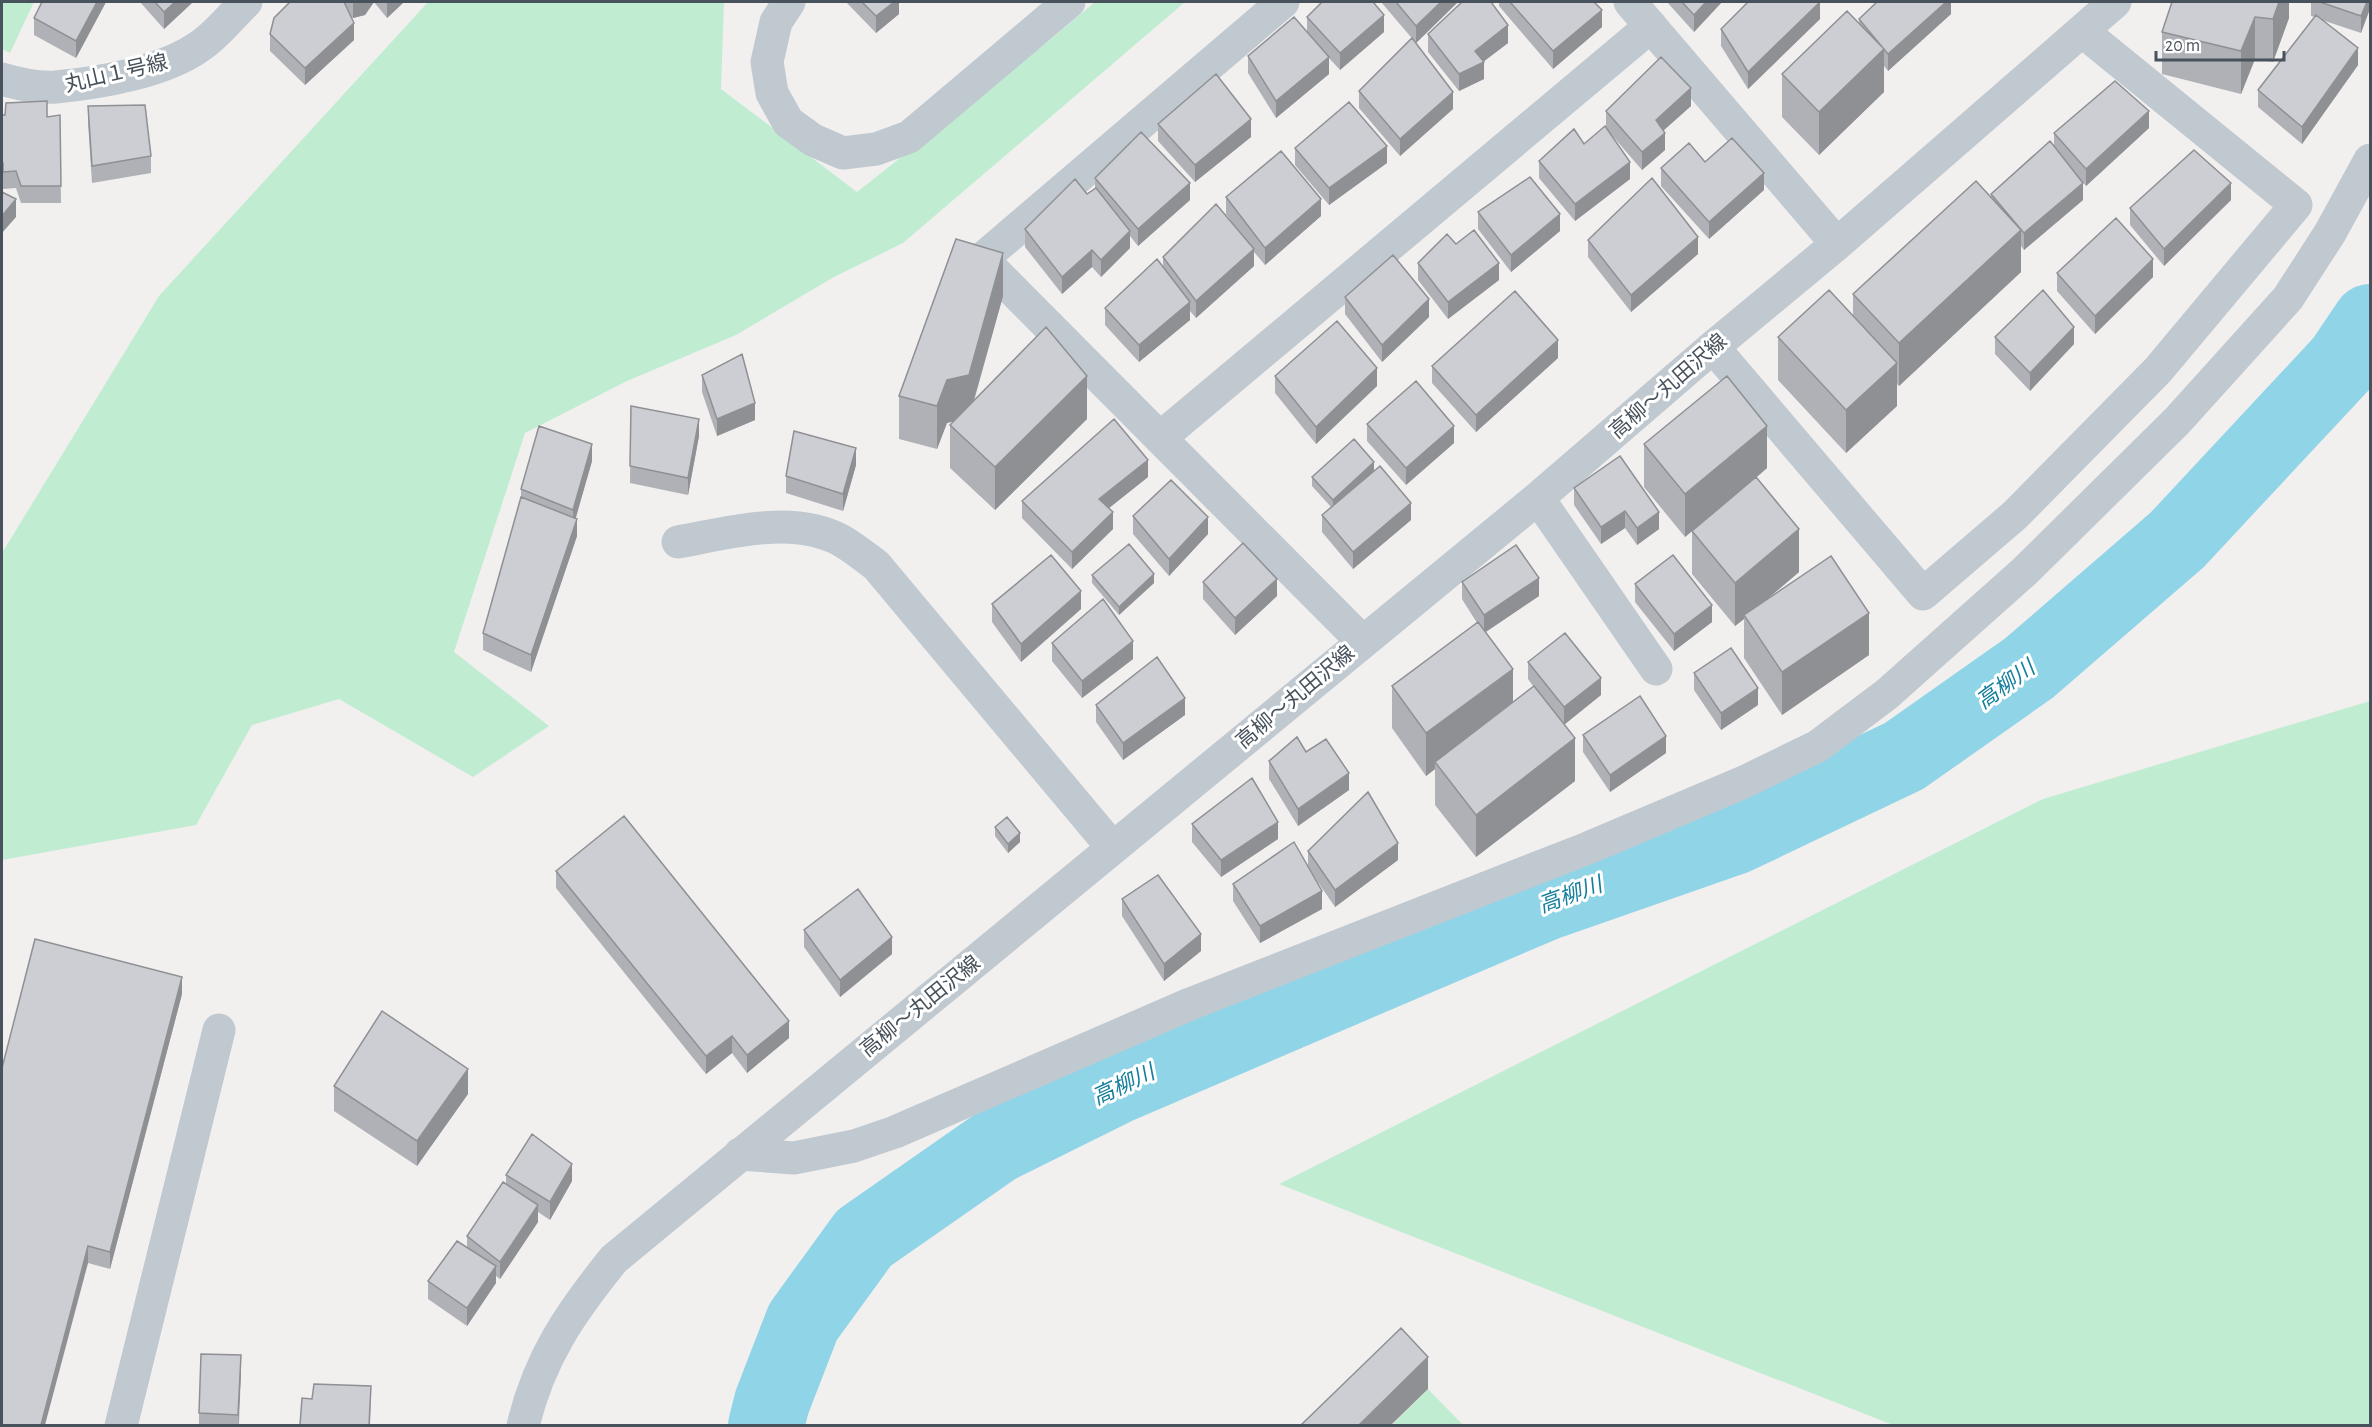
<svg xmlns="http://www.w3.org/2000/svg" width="2372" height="1427" font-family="'Alegreya Sans','Noto Sans JP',sans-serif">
<rect width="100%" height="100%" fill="#f2efef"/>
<!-- green -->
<path fill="#c0edd2" d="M2 2H34L10 53 2 49Z
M428 2H724L721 89 857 192 1051 39 1095 2H1185L903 243 834 277 736 335 627 381 525 433 454 652 549 726 473 777 339 699 252 725 196 825 2 860V553L159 296Z
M2370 701V1425H1893L1279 1184 2043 799Z
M1428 1389 1463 1425 1391 1426Z"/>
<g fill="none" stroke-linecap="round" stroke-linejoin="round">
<!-- river -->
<path stroke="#90d4e7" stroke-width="76" d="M766 1426 772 1402 803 1322 864 1238 996 1146 1119 1085 1345 988 1547 902 1736 836 1904 756 2029 668 2177 540 2343 362 2370 322"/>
<!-- minor -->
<path stroke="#c1c9d0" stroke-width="33" d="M789 2 776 22 767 62 772 93 788 122 813 140 843 153 876 149 909 137 1069 2
M1283 2 982 259 1362 641
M1630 2 1837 244
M2 79C18 84 38 88 56 87 99 83 164 72 200 46 217 35 231 16 246 2
M1713 347 1923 594 2015 515 2158 370 2296 205 2082 31
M1160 438 1651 26
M1538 498 1656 669
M678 542C729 533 793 514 842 541 854 548 865 557 876 565L1112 847
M740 1154 794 1158 854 1146 895 1132 1190 1004 1588 848 1744 782 1818 746 1887 694 2025 571 2177 421 2288 298 2330 233 2370 160
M121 1426 219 1030
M523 1426C539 1358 571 1312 614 1259L1538 498 1713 347 1837 244 2115 2"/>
</g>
<!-- wall -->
<path fill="#afb1b6" d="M42 2H106L76 58 34 35V18Z
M140 2H193L164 29Z
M290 2H404L387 18 374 2 365 15 353 18 351 17 354 40 305 85 270 51V34Z
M846 2H899V14L876 33Z
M1381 2H1458L1416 43Z
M1499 2H1594L1602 27 1553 69 1499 6Z
M1667 2H1722L1694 32Z
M1951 2V14L1888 71 1884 66V92L1819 155 1782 117V74L1859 23V19Z
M2289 2V18L2273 62 2255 59 2241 94 2162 74V32Z
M2311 2H2370L2361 33 2322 20 2358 65 2302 144 2258 107V90L2315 17 2311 16Z
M1307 17 1384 32 1340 70 1329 58V74L1276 118 1248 73V56L1307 32Z
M1820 19 1748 89 1721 46V29Z
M1428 34 1508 43 1484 61V79L1459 91 1428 52Z
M1359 91 1453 109 1400 156 1359 108Z
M88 106 151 156V173L92 183 88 123Z
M1691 106 1663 131 1665 150 1642 170 1610 133 1630 179 1575 221 1539 178V161L1584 144 1606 127V111Z
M2 115 47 117 60 115 61 203H21L16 188 3 189V181H2Z
M1158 124 1251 137 1195 182 1158 141Z
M2149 128 2086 186 2078 177 2083 200 2024 250 2021 246V272L1899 386 1897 384V406L1846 453 1778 380V337L1853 316V294L1991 197V194L2054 147V133Z
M1295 148 1387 163 1329 205 1295 165Z
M1705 162 1764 190 1709 239 1661 186V168Z
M1095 178 1190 200 1138 246 1130 236V248L1101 277 1092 267 1062 294 1025 247V229L1095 189Z
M1226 197 1321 216 1265 265 1254 252V266L1196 318 1190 311V320L1139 362 1105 325V308L1163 267V257L1237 229 1226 214Z
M2231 200 2164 266 2130 225V208Z
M1478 212 1560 231 1511 272 1478 229Z
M1588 240 1698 254 1631 312 1588 257Z
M1418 263 1499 280 1448 319 1418 280Z
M2057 273 2153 277 2095 334 2057 291Z
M1003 296 974 401 1087 419 995 510 950 468V425L955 421 947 423 937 449 899 439V396Z
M1345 297 1429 317 1382 362 1345 314Z
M1995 337 2074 344 2030 391 1995 354Z
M1558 358 1476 432 1432 383V366Z
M702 375 755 420 717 436 702 392Z
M1275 376 1377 386 1316 444 1275 393Z
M631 406 699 436 688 495 630 483Z
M1367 424 1454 443 1406 485 1367 441Z
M1644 444 1767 468 1756 478 1799 572 1766 600 1869 655 1782 715 1744 658V619L1735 626 1692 574V531L1685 537 1644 487Z
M592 461 575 518 577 536 531 672 483 650V633L521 497V489Z
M856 465 843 511 786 493V476Z
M1374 471 1411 520 1353 569 1322 532V515L1331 507 1312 486V477Z
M1148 477 1109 508 1113 529 1072 569 1022 518V501Z
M1574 488 1659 512V529L1637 545 1625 528 1601 544 1574 505Z
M1133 516 1208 534 1169 576 1133 534Z
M1092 575 1154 583 1119 615 1092 583Z
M1203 582 1277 596 1235 635 1203 599Z
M1462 582 1539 596 1486 632 1513 702 1533 686 1528 679V662L1601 695 1564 724 1575 781 1476 857 1435 805V769L1426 776 1392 728V686L1477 623 1462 599Z
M1635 584 1712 622 1674 651 1635 602Z
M992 604 1081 609 1021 662 992 622Z
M1052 643 1133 659 1082 698 1052 661Z
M1694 673 1758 705 1721 730 1694 690Z
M1096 705 1185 715 1123 760 1096 722Z
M1583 735 1666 753 1610 792 1583 752Z
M1306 752 1349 790 1298 826 1269 779V761Z
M1192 824 1278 839 1221 877 1192 842Z
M995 827 1020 842 1008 853 995 836Z
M1308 851 1398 860 1335 907 1311 872 1322 909 1260 943 1233 901V884L1308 867Z
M556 871 789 1038 747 1073 732 1053 706 1074 556 888Z
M1122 899 1201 951 1164 981 1122 916Z
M804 930 892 954 840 997 804 947Z
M182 994 110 1269 88 1263 2 1425Z
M334 1086 468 1094 417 1166 334 1111Z
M506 1175 572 1181 550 1220 538 1212V1222L500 1279 496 1276V1283L467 1326 428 1299V1281L467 1247V1236L506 1184Z
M241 1372 239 1425H199V1413Z"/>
<!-- shaded-wall -->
<path fill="#8f9094" d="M97 2H106L76 58V41Z
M175 2H193L164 29V12Z
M353 2H374L365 15 353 18Z
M387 2H404L387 18Z
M890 2H899V14L876 33V16Z
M1441 2H1458L1416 43V26Z
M1706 2H1722L1694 32V15Z
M1820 2V19L1748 89V72Z
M1946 2H1951V14L1888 71V54Z
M2279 2H2289V18L2273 62V19Z
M2367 2H2370V9L2361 33V16Z
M1602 10V27L1553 69V51Z
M1384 15V32L1340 70V53Z
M2255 17V59L2241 94V51Z
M354 23V40L305 85V68Z
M1508 25V43L1483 62H1484V79L1459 91V74L1475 51Z
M2358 48V65L2302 144V127Z
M1884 49V92L1819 155V112Z
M1329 57V74L1276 118V101Z
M1691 88V106L1656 137V120Z
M1453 92V109L1400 156V139Z
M2149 111V128L2086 186V169Z
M1251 119V137L1195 182V165Z
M1665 133V150L1642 170V152Z
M1387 146V163L1329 205V188Z
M1630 162V179L1575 221V204Z
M1764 173V190L1709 239V222Z
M1190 183V200L1138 246V229Z
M2083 183V200L2024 250V233Z
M2231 183V200L2164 266V249Z
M16 199V217L2 233V216Z
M1321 199V216L1265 265V248Z
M1560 214V231L1511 272V255Z
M2021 230V272L1899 386V343Z
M1130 231V248L1101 277V260Z
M1698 237V254L1631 312V295Z
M1254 249V266L1196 318V301Z
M1092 250V267L1062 294V277Z
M1003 253V296L969 417 947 423 937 449V406L947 380Z
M2153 259V277L2095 334V316Z
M1499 263V280L1448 319V302Z
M1429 299V317L1382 362V345Z
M1190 302V320L1139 362V345Z
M2074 327V344L2030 391V373Z
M1558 340V358L1476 432V415Z
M1897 363V406L1846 453V410Z
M1377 368V386L1316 444V427Z
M1087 376V419L995 510V467Z
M755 403V420L717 436V419Z
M699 419V436L688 495V478Z
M1454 426V443L1406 485V468Z
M1767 426V468L1685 537V494Z
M592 444V461L573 528V510Z
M856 448V465L843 511V494Z
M1148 460V477L1099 516V499Z
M1374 462V471L1333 509V500Z
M1411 503V520L1353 569V552Z
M1625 511V528L1601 544V527Z
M1113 512V529L1072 569V552Z
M1659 512V529L1637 545V528Z
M1208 517V534L1169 576V559Z
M577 519V536L531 672V655Z
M1799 529V572L1745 618 1744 615V619L1735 626V583Z
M1154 574V583L1119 615V607Z
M1539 578V596L1484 633V615Z
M1277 579V596L1235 635V618Z
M1081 591V609L1021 662V644Z
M1712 605V622L1674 651V634Z
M1869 613V655L1782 715V672Z
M1133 641V659L1082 698V681Z
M1513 669V712L1435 762V769L1426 776V733Z
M1601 678V695L1564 725V707Z
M1758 688V705L1721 730V713Z
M1185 698V715L1123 760V743Z
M1666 736V753L1610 792V775Z
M1575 738V781L1476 857V815Z
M1349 773V790L1298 826V809Z
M1278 822V839L1221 877V860Z
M1020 833V842L1008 853V844Z
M1398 843V860L1335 907V890Z
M1322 891V909L1260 943V926Z
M1201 934V951L1164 981V964Z
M892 937V954L840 997V980Z
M182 977V994L110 1269V1252Z
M789 1021V1038L747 1073V1055Z
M732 1036V1053L706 1074V1056Z
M468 1069V1094L417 1166V1141Z
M572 1164V1181L550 1220V1202Z
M538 1205V1222L500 1279V1262Z
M88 1246V1263L45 1425H41Z
M496 1266V1283L467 1326V1308Z
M241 1355V1372L238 1425V1415Z
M1428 1357V1389L1391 1425H1359Z
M371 1386 370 1425H369Z"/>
<!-- building -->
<path fill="#ccced4" stroke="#8f9094" stroke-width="1.5" d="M42 2H97L76 41 34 18Z
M155 2H175L164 12Z
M290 2H344L354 23 305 68 270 34 274 18Z
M862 2H894L876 16Z
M1322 2H1373L1384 15 1340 53 1307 17Z
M1396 2H1441L1416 26Z
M1462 2H1491L1508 25 1475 51 1484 62 1459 74 1428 34Z
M1510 2H1594L1602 10 1553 51Z
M1682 2H1706L1694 15Z
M1748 2H1820L1748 72 1721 29Z
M1877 2H1946L1888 54 1859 19Z
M2172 2H2279L2273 19 2255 17 2241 51 2162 32Z
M2320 2H2367L2361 16Z
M1847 11 1884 49 1819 112 1782 74Z
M2316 15 2358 48 2302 127 2258 90Z
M1294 17 1329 57 1276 101 1248 56Z
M1412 38 1453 92 1400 139 1359 91Z
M1661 57 1691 88 1656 120 1665 133 1642 152 1606 111Z
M1216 74 1251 119 1195 165 1158 124Z
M2115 81 2149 111 2086 169 2054 133Z
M47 101V117L60 115 61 186H21L16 171 3 172V163H2V115H5L6 103Z
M1349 102 1387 146 1329 188 1295 148Z
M145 105 151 156 92 166 88 106Z
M1605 126 1630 162 1575 204 1539 161 1574 129 1584 144Z
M1141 132 1190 183 1138 229 1095 178Z
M1732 138 1764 173 1709 222 1661 168 1689 143 1705 162Z
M2050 141 2083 183 2024 233 1991 194Z
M2194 150 2231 183 2164 249 2130 208Z
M1281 151 1321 199 1265 248 1226 197Z
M1530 177 1560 214 1511 255 1478 212Z
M1652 178 1698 237 1631 295 1588 240Z
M1075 179 1087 194 1096 188 1130 231 1101 260 1092 250 1062 277 1025 229Z
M1976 181 2021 230 1899 343 1853 294Z
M2 192 16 199 2 216Z
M1216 204 1254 249 1196 301 1163 257Z
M2116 218 2153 259 2095 316 2057 273Z
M1474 230 1499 263 1448 302 1418 263 1447 234 1456 244Z
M956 239 1003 253 969 375 947 380 937 406 899 396Z
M1393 255 1429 299 1382 345 1345 297Z
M1157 259 1190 302 1139 345 1105 308Z
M1829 290 1897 363 1846 410 1778 337Z
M2043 290 2074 327 2030 373 1995 337Z
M1515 291 1558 340 1476 415 1432 366Z
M1337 321 1377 368 1316 427 1275 376Z
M1046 327 1087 376 995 467 950 425Z
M742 354 755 403 717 419 702 375Z
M1727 376 1767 426 1685 494 1644 444Z
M1416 381 1454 426 1406 468 1367 424Z
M631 406 699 419 688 478 630 466Z
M1114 419 1148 460 1099 499 1113 512 1072 552 1022 501Z
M539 426 592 444 573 510 521 489Z
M794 431 856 448 843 494 786 476Z
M1354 439 1374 462 1333 500 1312 477Z
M1620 456 1659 512 1637 528 1625 511 1601 527 1574 488Z
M1380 466 1411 503 1353 552 1322 515Z
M1756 477 1799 529 1735 583 1692 531Z
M1171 480 1208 517 1169 559 1133 516Z
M521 497 577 519 531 655 483 633Z
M1243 543 1277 579 1235 618 1203 582Z
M1129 544 1154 574 1119 607 1092 575Z
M1516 545 1539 578 1484 615 1462 582Z
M1051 555 1081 591 1021 644 992 604Z
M1673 555 1712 605 1674 634 1635 584Z
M1831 556 1869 613 1782 672 1744 615Z
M1103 599 1133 641 1082 681 1052 643Z
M1478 622 1513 669 1426 733 1392 686Z
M1565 633 1601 678 1564 707 1528 662Z
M1731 648 1758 688 1721 713 1694 673Z
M1157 657 1185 698 1123 743 1096 705Z
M1534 686 1575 738 1476 815 1435 762Z
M1640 696 1666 736 1610 775 1583 735Z
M1297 737 1306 752 1326 739 1349 773 1298 809 1269 761Z
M1252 778 1278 822 1221 860 1192 824Z
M1368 792 1398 843 1335 890 1308 851Z
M624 816 789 1021 747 1055 732 1036 706 1056 556 871Z
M1007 817 1020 833 1008 844 995 827Z
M1294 842 1322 891 1260 926 1233 884Z
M1158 875 1201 934 1164 964 1122 899Z
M858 889 892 937 840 980 804 930Z
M35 939 182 977 110 1252 88 1246 41 1425H2V1068Z
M382 1011 468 1069 417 1141 334 1086Z
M532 1134 572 1164 550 1202 506 1175Z
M503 1182 538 1205 500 1262 467 1236Z
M457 1241 496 1266 467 1308 428 1281Z
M1401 1328 1428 1357 1359 1425H1301Z
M201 1354 241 1355 238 1415 199 1413Z
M314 1384 371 1386 369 1425H300L302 1398 312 1399Z"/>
<g text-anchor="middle" stroke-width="6" stroke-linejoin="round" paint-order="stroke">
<!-- street labels -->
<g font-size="21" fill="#48525c" stroke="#fff">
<text transform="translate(116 73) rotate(-13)" y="7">丸山１号線</text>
<text transform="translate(1668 386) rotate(-41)" y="7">高柳～丸田沢線</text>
<text transform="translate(1295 697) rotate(-40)" y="7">高柳～丸田沢線</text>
<text transform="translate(920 1006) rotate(-39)" y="7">高柳～丸田沢線</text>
</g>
<!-- water labels -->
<g font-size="22" font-style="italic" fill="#147e9c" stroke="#fff">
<text transform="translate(2005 684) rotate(-36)" y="8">高柳川</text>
<text transform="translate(1570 894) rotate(-20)" y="8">高柳川</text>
<text transform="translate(1123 1084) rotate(-25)" y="8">高柳川</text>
</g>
</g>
<!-- border -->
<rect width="2372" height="1427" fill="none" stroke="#48525c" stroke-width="6"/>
<!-- scale -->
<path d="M2156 51v9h128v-9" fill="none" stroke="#48525c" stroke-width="3"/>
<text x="2165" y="51" font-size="18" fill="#48525c" stroke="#ffffff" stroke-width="4.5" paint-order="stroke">20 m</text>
</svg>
